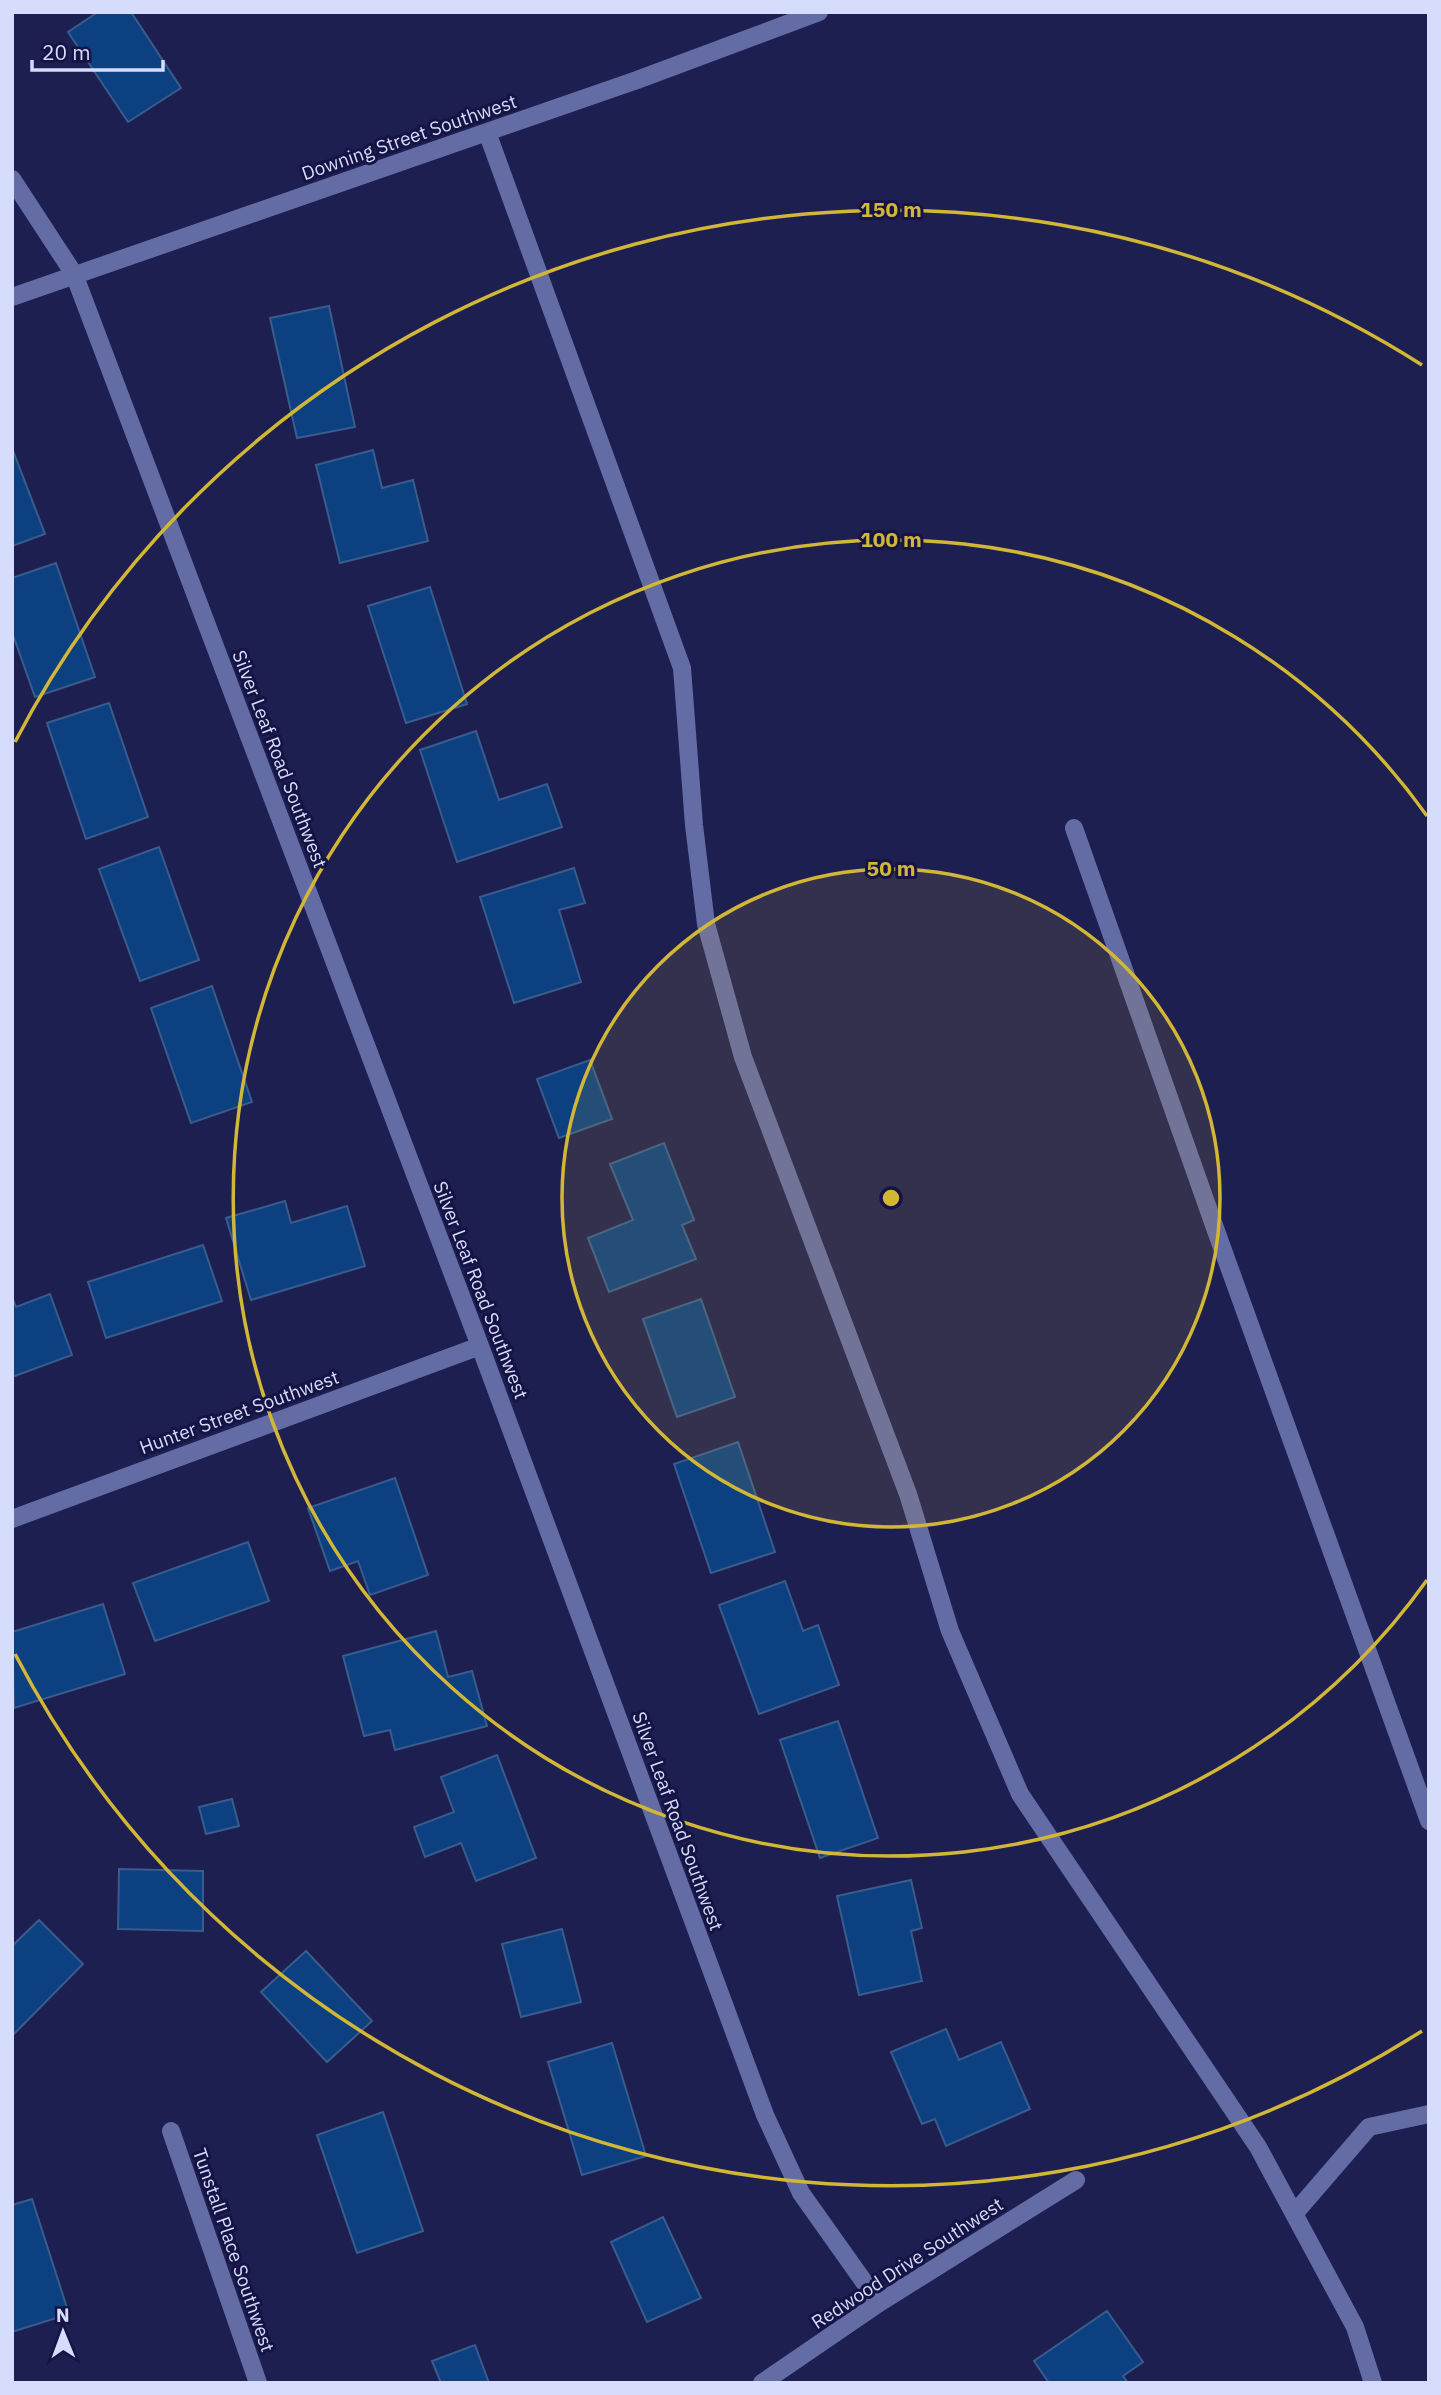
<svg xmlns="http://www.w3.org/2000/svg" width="1441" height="2395" font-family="'IBM Plex Sans',sans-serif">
<rect width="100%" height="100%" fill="#1d1f51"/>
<!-- building -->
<path fill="#0c4081" stroke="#395c8c" stroke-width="2" d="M98 12H131L181 88 128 122 68 32Z
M329 306 355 427 297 438 270 318Z
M12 448 45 534 12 546Z
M373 450 382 488 413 480 428 541 340 563 316 465Z
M56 563 95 677 35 697 12 632V578Z
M430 587 467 704 406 723 368 606Z
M109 703 148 817 86 839 47 723Z
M476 731 499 800 547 784 562 827 457 862 420 750Z
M159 847 199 960 140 981 99 869Z
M574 868 585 903 559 910 581 982 514 1003 480 897Z
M212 986 252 1102 191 1123 151 1008Z
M590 1060 612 1119 559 1138 537 1079Z
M664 1143 694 1220 682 1225 696 1259 609 1292 588 1238 633 1220 610 1164Z
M285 1201 291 1223 347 1206 365 1266 251 1300 226 1218Z
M203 1245 222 1301 106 1338 88 1282Z
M50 1294 72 1355 12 1377V1297L16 1307Z
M701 1299 735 1397 677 1417 643 1319Z
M738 1442 775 1552 711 1573 674 1464Z
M395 1478 428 1575 370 1595 358 1561 330 1571 308 1508Z
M248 1542 269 1601 155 1641 133 1583Z
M785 1581 803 1631 818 1625 839 1685 759 1714 719 1605Z
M103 1604 125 1674 14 1708 12 1632Z
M436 1631 448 1677 472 1671 487 1726 395 1750 390 1730 364 1736 343 1656Z
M838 1721 878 1838 820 1858 780 1740Z
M497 1755 536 1858 476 1881 461 1843 425 1857 414 1827 454 1812 441 1777Z
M232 1799 239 1826 206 1834 199 1807Z
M119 1869 203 1871V1931L118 1929Z
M911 1880 922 1928 911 1931 922 1981 859 1995 837 1896Z
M39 1920 83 1964 12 2036V1946Z
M562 1929 581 2002 521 2017 502 1944Z
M306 1951 372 2021 327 2062 261 1992Z
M946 2029 959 2060 1001 2042 1030 2109 946 2146 935 2119 922 2124 891 2052Z
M612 2043 646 2156 582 2175 548 2062Z
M383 2112 423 2231 357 2253 317 2135Z
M32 2199 69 2314 12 2332V2205Z
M663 2217 701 2298 647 2322 611 2242Z
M1107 2311 1143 2362 1123 2376 1128 2383H1049L1034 2361Z
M475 2345 489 2383H441L432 2361Z"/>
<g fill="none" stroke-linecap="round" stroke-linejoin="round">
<!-- minor -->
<path stroke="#646ca5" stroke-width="18" d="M487 132 682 668 694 825 706 924 743 1057 908 1494 950 1631 1020 1794 1258 2147 1355 2327 1373 2383
M12 179 74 274 480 1346 765 2115 801 2193 879 2303
M12 297 637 80 819 12
M1074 828 1215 1228 1429 1821
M12 1519 480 1346
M171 2131 258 2383
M1294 2214 1369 2127 1429 2114
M762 2383 879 2303 1076 2180"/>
</g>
<!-- distance rings -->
<circle cx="891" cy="1198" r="329" fill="#d2b736" fill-opacity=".12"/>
<g fill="none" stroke="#d2b736" stroke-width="3.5">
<circle cx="891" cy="1198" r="329"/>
<path d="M1427 1580A658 658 0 1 1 1427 816"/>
<path d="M1422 2031A988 988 0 0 1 15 1654M15 742A988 988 0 0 1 1422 365"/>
</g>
<g text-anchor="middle" stroke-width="6" stroke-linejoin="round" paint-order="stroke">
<!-- street labels -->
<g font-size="19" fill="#d5dcfc" stroke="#151445">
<text transform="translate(409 137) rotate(-19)" y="7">Downing Street Southwest</text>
<text transform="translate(280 759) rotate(69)" y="7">Silver Leaf Road Southwest</text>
<text transform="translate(481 1290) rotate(69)" y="7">Silver Leaf Road Southwest</text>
<text transform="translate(239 1412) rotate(-20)" y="7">Hunter Street Southwest</text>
<text transform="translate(678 1821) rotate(70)" y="7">Silver Leaf Road Southwest</text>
<text transform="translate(234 2250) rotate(71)" y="7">Tunstall Place Southwest</text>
<text transform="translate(907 2263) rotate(-33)" y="7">Redwood Drive Southwest</text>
</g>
</g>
<circle cx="891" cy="1198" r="10" fill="#d2b736" stroke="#151445" stroke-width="3.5"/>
<g font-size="21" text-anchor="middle" font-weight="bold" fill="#d2b736" stroke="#151445" stroke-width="6" stroke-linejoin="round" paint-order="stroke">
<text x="891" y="217">150 m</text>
<text x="891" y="547">100 m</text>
<text x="891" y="876">50 m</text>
</g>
<!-- border -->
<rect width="1441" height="2395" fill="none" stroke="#d5dcfc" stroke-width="28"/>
<!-- north arrow -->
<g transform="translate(63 2332) rotate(359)" stroke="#151445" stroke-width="5" paint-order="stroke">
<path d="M0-5L12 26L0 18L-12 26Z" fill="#d5dcfc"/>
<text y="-10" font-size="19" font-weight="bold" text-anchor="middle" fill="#d5dcfc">N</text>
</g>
<!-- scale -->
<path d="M32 60v10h131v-10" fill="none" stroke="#d5dcfc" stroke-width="3.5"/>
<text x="42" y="60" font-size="21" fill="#d5dcfc" stroke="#151445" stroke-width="5" paint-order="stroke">20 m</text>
</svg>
